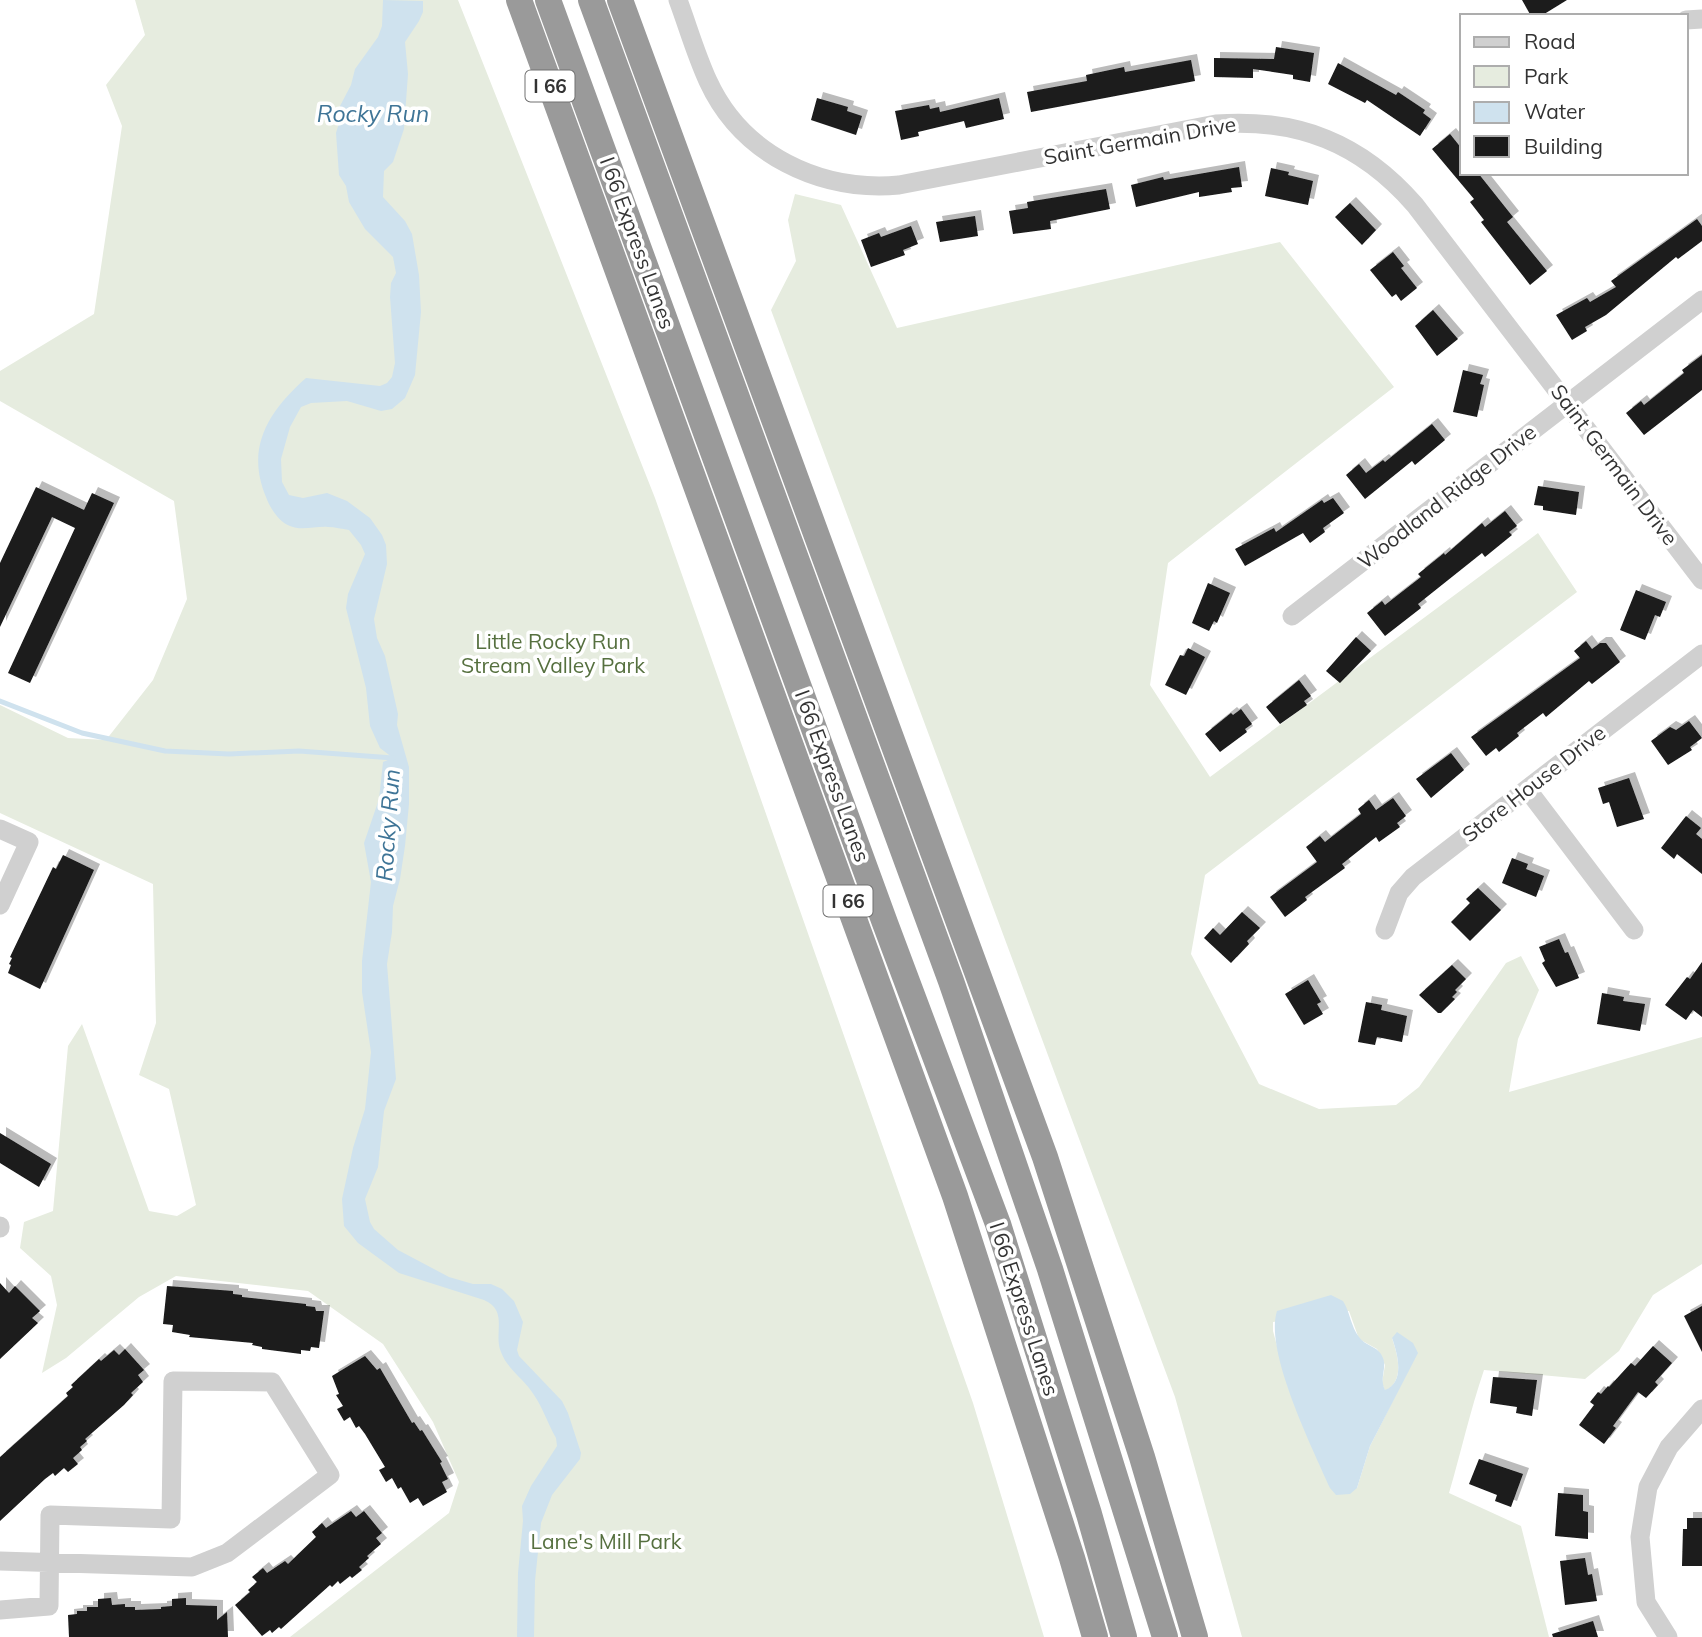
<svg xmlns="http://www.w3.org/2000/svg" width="1702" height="1637" font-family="Mulish,sans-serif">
<defs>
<filter id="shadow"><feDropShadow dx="6" dy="-6" stdDeviation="0" flood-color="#0004"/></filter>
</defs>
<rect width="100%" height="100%" fill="#fff"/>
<!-- green -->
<path fill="#e6ecdf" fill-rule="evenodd" d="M135 0H458L655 498 973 1403 1044 1637H290L449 1513 459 1482 433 1422 383 1344 308 1291 176 1276 139 1297 66 1358 42 1373 57 1305 51 1276 20 1248 24 1222 53 1211 68 1046 82 1024 149 1211 177 1216 196 1205 169 1089 139 1075 156 1023 153 884 0 813V705L68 738 106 740 153 680 187 599 174 501 0 401V371L94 314 122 126 106 85 145 35Z
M795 194 841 205 897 328 1280 242 1394 387 1168 563 1150 685 1210 777 1538 533 1577 592 1205 875 1191 954 1259 1084 1319 1109 1396 1105 1419 1087 1506 963 1521 956 1539 990 1518 1039 1509 1092 1702 1037V1264L1653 1295 1619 1351 1585 1379 1484 1370C1470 1411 1461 1452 1449 1493L1521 1526 1549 1637H1242L1175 1397 771 310 796 261 788 220ZM1349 1311 1359 1339 1377 1349 1385 1365 1382 1383 1385 1391C1405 1381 1398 1356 1392 1338L1417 1353 1370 1446 1357 1488 1306 1433 1288 1387 1273 1331V1322Z"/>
<!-- water -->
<path fill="#cfe2ee" d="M383 0 423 1V12L419 21 405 42 408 74 404 129 393 162 384 171 383 197 405 221 412 234 419 275 421 312 415 375 405 398 392 409 381 411 347 401 311 403 301 407 290 427 281 459 282 482 289 495 303 498 327 493 347 501 370 518 382 535 386 545 387 564 374 619 377 638 385 656 398 714 397 725 409 767V804L405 846 400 879 393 906 392 932 387 964 396 1079 384 1111 378 1167 365 1199 370 1222 374 1229 398 1250 449 1277 473 1284H491L502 1289 514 1301 523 1322 517 1350 519 1356 562 1401 568 1413 581 1453 580 1459 552 1495 541 1523 535 1581 534 1637H517L518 1573 523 1521 522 1506 531 1486 557 1446 556 1438C548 1424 543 1408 534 1395 525 1380 507 1369 501 1352 493 1333 509 1311 484 1300L399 1273 358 1243 344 1226 342 1199 353 1148 365 1109 371 1052 362 992V961L371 882 364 843 379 799 383 762 393 758 380 748 370 726 366 688 346 608 348 594 365 554 361 545 349 530C342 529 335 527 328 527 316 526 301 531 290 526 279 522 270 508 266 497 245 447 269 411 306 378L380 386 387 383 392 377 395 363 390 297 391 283 396 273 393 257 365 229 349 202 346 186 339 175 336 133 340 120V106L351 85 355 69 378 37 382 26Z
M1331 1295 1343 1301C1350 1312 1351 1327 1359 1337 1365 1346 1379 1346 1383 1358 1387 1369 1379 1378 1385 1390 1405 1382 1398 1355 1392 1338L1397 1332 1413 1343 1418 1353 1370 1446 1357 1488 1350 1494 1336 1495 1330 1488C1313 1449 1264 1351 1277 1311Z"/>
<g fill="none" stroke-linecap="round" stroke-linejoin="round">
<!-- stream -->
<path stroke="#cfe2ee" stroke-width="5" d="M0 701 82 733 165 751 229 754 299 751 393 758"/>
</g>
<!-- building -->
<path fill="#1a1a1a" filter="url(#shadow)" d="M1522 0H1567L1541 16H1531Z
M1276 47 1314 53 1310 82 1293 79V75L1253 69V78L1214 77V58L1274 59Z
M1191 60 1195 81 1031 112 1027 92 1087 81 1086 75 1124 67 1125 72Z
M1338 63 1396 95 1398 92 1425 110 1423 113 1431 119 1420 136 1367 100 1365 103 1328 84Z
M817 98 848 107 847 111 862 116 856 135 811 120Z
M999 98 1004 119 966 128 964 121 918 132 919 136 901 140 895 111 929 105 930 109 939 107 940 112Z
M1450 134 1462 149V173H1478L1513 217 1507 222 1547 271 1530 285 1481 222 1484 220 1470 202 1474 199 1432 149Z
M1239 167 1242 187 1231 188 1232 192 1199 197V192L1136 207 1131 185 1163 177 1164 180Z
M1271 168 1289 172 1288 175 1313 181 1308 205 1265 196Z
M1106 189 1110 209 1050 221 1051 229 1013 234 1009 211 1028 208 1027 202Z
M1350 203 1376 230 1362 245 1335 217Z
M975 216 978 236 940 242 936 222Z
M1697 219 1702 226V241L1678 259 1676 257 1606 315 1585 327 1587 331 1572 340 1556 315 1587 298 1590 302 1616 287 1611 281Z
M911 226 918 244 903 250 905 255 871 267 861 240 879 233 881 237Z
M1393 252 1404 266 1401 268 1417 288 1401 301 1396 294 1392 297 1370 270Z
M1433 310 1458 339 1437 356 1415 326Z
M1702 355V390L1644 435 1626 413 1641 401 1644 405 1684 373 1682 370Z
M1463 370 1483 375 1480 384 1484 385 1477 417 1453 412Z
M1432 424 1445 440 1415 465 1412 461 1365 499 1346 475 1359 464 1366 473 1383 460 1385 462Z
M1538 486 1579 492 1576 515 1543 510V506L1534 505Z
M36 487 84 510 92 493 114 503 30 683 8 673 75 528 52 517 0 627V563Z
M1333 498 1344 513 1323 528 1325 532 1310 543 1303 533 1245 566 1235 549 1274 528 1276 532 1322 500 1324 503Z
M1505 511 1517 526 1509 532 1512 535 1485 557 1482 553 1418 604 1421 608 1385 636 1367 613 1382 601 1385 605 1421 577 1418 574 1444 553 1445 555 1482 523 1485 527Z
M1208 583 1230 593 1217 623 1214 621 1209 631 1192 623Z
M1636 590 1666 602 1660 617 1655 615 1645 640 1620 630Z
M1356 637 1371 651 1340 683 1326 671Z
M1586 641 1592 649 1600 643H1606L1620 662 1592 684 1589 681 1546 717 1543 713 1517 733 1519 736 1499 752 1496 748 1486 756 1471 737 1580 658 1574 651Z
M1188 648 1205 657 1186 695 1165 685 1180 655 1184 656Z
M1299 680 1311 696 1304 701 1307 705 1280 724 1266 707Z
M1241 709 1252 724 1245 729 1247 732 1220 752 1205 734 1231 713 1233 715Z
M1689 721 1702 738 1690 747 1692 750 1668 765 1651 741 1670 727 1676 730Z
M1451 753 1464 770 1431 798 1416 779Z
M1629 778 1644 819 1617 827 1609 802 1603 804 1598 788Z
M1393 798 1406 816 1397 823 1400 827 1379 842 1376 837 1342 864 1345 868 1305 897 1307 900 1285 917 1270 897 1317 862 1306 847 1320 836 1325 842 1361 814 1358 809 1369 800 1376 810Z
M1686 816 1701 828 1696 834 1702 839V874L1677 854 1674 859 1661 848Z
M63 855 94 870 40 989 8 973 11 965 9 964 12 958 10 957 53 867 56 869Z
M1512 858 1528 864 1526 869 1544 876 1536 897 1502 883Z
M1478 888 1501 910 1470 941 1451 922 1470 903 1466 899Z
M1242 912 1260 928 1247 941 1249 944 1231 963 1204 938 1213 928 1220 935Z
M1559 939 1565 953 1568 952 1579 978 1556 987 1542 963 1545 961 1539 947Z
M1702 962V1017L1693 1010 1686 1020 1665 1005 1680 986 1687 977 1690 979Z
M1452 965 1466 979 1455 990 1457 992 1452 997 1455 999 1441 1013H1438L1419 995Z
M1308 980 1321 1002 1317 1004 1323 1014 1304 1025 1285 994Z
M1602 993 1624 997 1623 1001 1645 1004 1640 1031 1597 1024Z
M1366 1002 1382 1005 1381 1010 1407 1016 1402 1042 1377 1037 1375 1045 1358 1042Z
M0 1133 51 1164 39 1187 0 1163Z
M0 1283 9 1293 15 1286 40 1311 32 1318 38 1323 0 1359Z
M167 1286 233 1291V1294L242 1295V1297L306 1304V1306L315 1307 316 1311H324L319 1348 311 1347 310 1351 301 1350V1354L262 1349V1347L252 1345 253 1343 189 1337 190 1335 172 1332 173 1325 163 1324Z
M1702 1306V1352L1684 1316Z
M1653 1346 1672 1363 1655 1382 1658 1385 1646 1398 1638 1392 1613 1426 1616 1428 1604 1444 1579 1425 1594 1405 1590 1402 1598 1392 1601 1394 1608 1386 1609 1387 1631 1363 1635 1366Z
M125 1349 144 1370 138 1375 143 1382 131 1393 133 1395 124 1405 85 1439 87 1441 80 1447 82 1450 73 1458 78 1464 68 1472 64 1468 55 1476 53 1473 45 1479 0 1521V1457L68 1396 66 1393 73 1387 71 1385 99 1359 101 1361 114 1350 119 1355Z
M365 1356 377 1370 380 1368 412 1423 414 1422 420 1431 422 1430 442 1462 440 1463 448 1479 442 1482 447 1492 423 1506 418 1498 410 1503 401 1487 398 1489 392 1478 386 1482 379 1470 385 1467 365 1434 359 1426 356 1428 350 1417 344 1421 337 1409 343 1406 336 1395 339 1394 332 1376Z
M1493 1377 1537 1380 1532 1416 1516 1413 1517 1407 1490 1403Z
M1479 1459 1523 1474 1511 1507 1495 1501 1497 1495 1469 1484Z
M1558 1493 1583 1495V1511L1588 1512V1539L1555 1536Z
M351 1511 356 1517 364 1511 382 1533 376 1538 381 1544 367 1556 369 1558 359 1567 362 1570 352 1578 350 1576 340 1584 338 1581 332 1587 330 1585 281 1629 279 1627 272 1633 270 1630 262 1636 235 1605 250 1592 248 1590 257 1582 252 1577 263 1568 267 1573 285 1561 288 1564 316 1537 312 1532 322 1523 326 1528Z
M1687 1518H1702V1566H1682L1683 1529H1687Z
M1585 1558 1588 1575 1592 1574 1597 1601 1565 1605 1560 1561Z
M111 1598 112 1605 125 1604V1607H135V1610L161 1609V1607L172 1606V1599L186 1598V1605L217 1606V1620L227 1612 228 1637H69L68 1615 77 1614V1611H87V1607H98V1599Z
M1593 1621 1598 1637H1553L1552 1634Z"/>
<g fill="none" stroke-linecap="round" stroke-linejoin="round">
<!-- minor -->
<path stroke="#d0d0d0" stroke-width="19" d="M678 0C688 27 696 55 708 81 742 155 820 192 899 185L1216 124C1298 118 1361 143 1415 205L1702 580
M1686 20 1702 19
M1292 616 1702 300
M1527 789 1634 930
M0 829 29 842 0 905
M1385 930 1399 893 1413 877 1702 654
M0 1226V1228
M0 1561 192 1567 227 1553 330 1475 272 1382 173 1381 171 1519 50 1515 49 1606 0 1610
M1668 1637 1646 1602 1640 1537 1648 1487 1669 1447 1702 1409"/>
<!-- highway -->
<path stroke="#9a9a9a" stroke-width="26" d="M519 0 955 1196 1072 1558 1095 1637
M548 0 885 923 998 1224 1089 1514 1124 1637
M591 0 951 981 1050 1269 1165 1637
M620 0 1045 1157 1142 1457 1195 1637"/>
</g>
<g text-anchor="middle" stroke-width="7" stroke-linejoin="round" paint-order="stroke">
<!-- shield labels -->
<g fill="#fff" stroke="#707070" stroke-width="2">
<rect x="525.5" y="70.5" width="49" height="31" rx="5"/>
<rect x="823.5" y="885.5" width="49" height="31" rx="5"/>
</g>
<g font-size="19" font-weight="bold" fill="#333">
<text x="550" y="93">I 66</text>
<text x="848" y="908">I 66</text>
</g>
<!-- street labels -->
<g font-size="21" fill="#333" stroke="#fff">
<text transform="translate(1140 141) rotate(-10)" y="7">Saint Germain Drive</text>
<text transform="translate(637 243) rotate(70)" y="7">I 66 Express Lanes</text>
<text transform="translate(1614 465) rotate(53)" y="7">Saint Germain Drive</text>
<text transform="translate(1447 497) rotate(-38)" y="7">Woodland Ridge Drive</text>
<text transform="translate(832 776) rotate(70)" y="7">I 66 Express Lanes</text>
<text transform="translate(1534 784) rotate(-38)" y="7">Store House Drive</text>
<text transform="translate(1024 1309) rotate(72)" y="7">I 66 Express Lanes</text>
</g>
<!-- park labels -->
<g font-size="21" fill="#56703f" stroke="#fff">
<text x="553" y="649">Little Rocky Run<tspan x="553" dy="24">Stream Valley Park</tspan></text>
<text x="606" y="1549">Lane's Mill Park</text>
</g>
<!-- water labels -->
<g font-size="23" font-style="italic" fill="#3f7597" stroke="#fff">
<text x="373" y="122">Rocky Run</text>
<text transform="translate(388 825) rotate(-86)" y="8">Rocky Run</text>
</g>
</g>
<!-- legend -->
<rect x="1460" y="14" width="228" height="161" fill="#ffffff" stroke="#adadad" stroke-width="2"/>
<rect x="1474" y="37" width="35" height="10" fill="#d0d0d0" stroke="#adadad" stroke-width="2"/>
<text x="1524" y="49" font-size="21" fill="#333333">Road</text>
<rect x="1474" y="66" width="35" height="21" fill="#e6ecdf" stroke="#adadad" stroke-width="2"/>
<text x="1524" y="84" font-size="21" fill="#333333">Park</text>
<rect x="1474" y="102" width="35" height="21" fill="#cfe2ee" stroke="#adadad" stroke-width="2"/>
<text x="1524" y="119" font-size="21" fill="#333333">Water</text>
<rect x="1474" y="136" width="35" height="21" fill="#1a1a1a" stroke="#adadad" stroke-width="2"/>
<text x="1524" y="154" font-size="21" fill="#333333">Building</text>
</svg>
